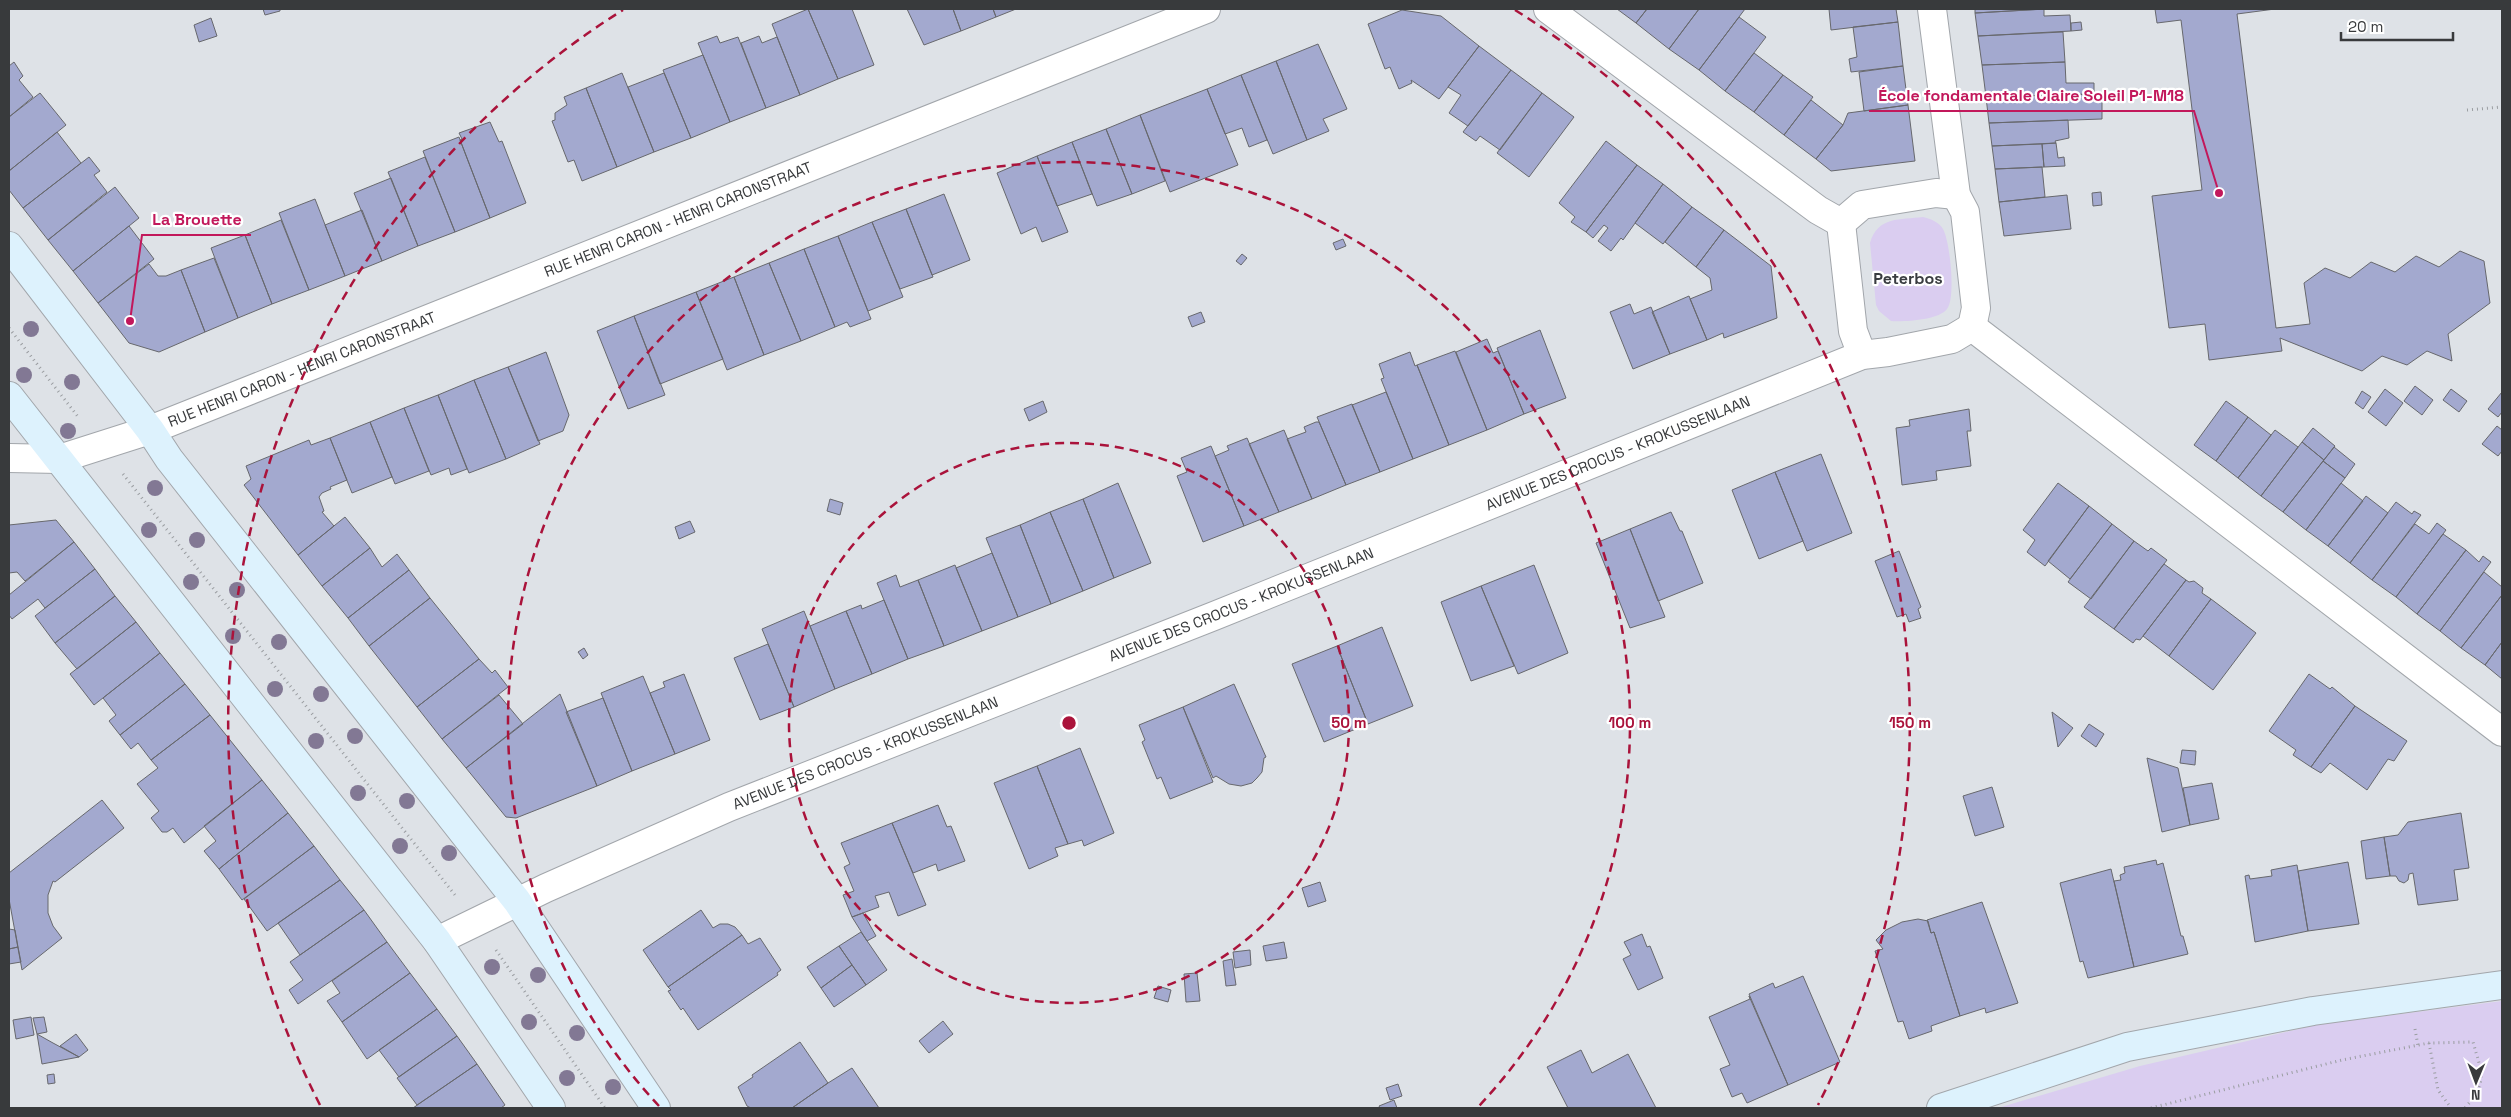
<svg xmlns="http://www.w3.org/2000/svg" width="2511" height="1117" font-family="'Space Grotesk',sans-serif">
<rect width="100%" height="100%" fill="#dee2e7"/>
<!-- green -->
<path fill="#dacdf0" d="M1923 217C1931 219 1939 222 1943 229 1950 241 1956 298 1947 309 1939 320 1904 322 1891 321L1879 311 1876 305 1870 243C1878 216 1900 220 1923 217Z
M2502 1001V1108H1998L2140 1066 2316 1025Z"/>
<!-- building -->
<path fill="#a3a9cf" stroke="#67686d" d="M263 9H280V11L265 15Z
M808 9 838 79 800 95 772 24Z
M808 9H852L874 65 838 79Z
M907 9H953L961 31 924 45Z
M953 9H993L996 17 961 31Z
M993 9H1016L996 17Z
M1617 9H1647L1636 23Z
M1647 9H1699L1669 49 1636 23Z
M1699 9H1745L1699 70 1669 49Z
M1829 9H1896L1898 22 1831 30Z
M1975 9H2046L1975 13Z
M2044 9V16L2070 15 2071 31 1978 36 1975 13Z
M2155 9H2275L2237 14 2276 328 2310 324 2304 283 2325 268 2350 278 2371 262 2395 272 2416 256 2439 267 2460 251 2484 261 2490 303 2448 334 2452 361 2427 351 2407 365 2382 356 2362 371 2280 338 2282 351 2209 360 2205 324 2169 328 2152 196 2202 190 2181 20 2157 23Z
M1402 10 1441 16 1479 46 1439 99 1411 80 1412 83 1399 89 1390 67 1385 69 1368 24Z
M1739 17 1766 37 1725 91 1699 70Z
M211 18 217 36 199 42 194 25Z
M1898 22 1903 66 1851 72 1849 59 1857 57 1853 27Z
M2081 22 2082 30 2071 31V23Z
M2063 32 2065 62 1982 65 1978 36Z
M717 36 720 43 738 37 766 108 730 122 698 43Z
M759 36 762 43 777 37 800 95 766 108 741 43Z
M1318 44 1347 109 1323 119 1329 131 1307 140 1276 61Z
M1479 46 1511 70 1468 126 1449 113 1461 95 1448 87Z
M1754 53 1783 75 1754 112 1725 91Z
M703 55 730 122 691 138 663 70Z
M1276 61 1307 140 1273 154 1241 75Z
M14 62 23 76 19 80 33 97 9 117V66Z
M2065 62 2066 83H2094V94L1986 97 1982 65Z
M1903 66 1908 105 1864 111 1859 72Z
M1511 70 1542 93 1500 150 1480 136 1476 141 1463 132Z
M622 73 654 152 617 167 586 88Z
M664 73 691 138 654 152 628 87Z
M1241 75 1267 140 1249 147 1242 128 1225 134 1207 89Z
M1783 75 1813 97 1784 135 1754 112Z
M586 88 617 167 582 181 574 160 568 162 552 121 555 120V113L567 105 564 97Z
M1207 89 1238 165 1170 192 1140 115Z
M40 93 66 125 9 171V117Z
M1542 93 1574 117 1529 177 1497 153Z
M2090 94V101H2102V119L1989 123 1986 97Z
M1811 100 1843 125 1816 159 1784 135Z
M1908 105 1915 161 1831 171 1816 159 1843 125 1848 113Z
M1140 115 1165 181 1132 194 1106 129Z
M2068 120 2069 138 2055 141 2056 143 1992 146 1989 123Z
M490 122 499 142 502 141 526 203 490 218 460 140 462 139 459 133Z
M1106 129 1132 194 1097 206 1072 142Z
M57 132 81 163 23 208 9 190V171Z
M459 137 490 218 455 232 423 151Z
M1606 141 1637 165 1586 232 1571 222 1575 217 1559 203Z
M1072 142 1092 194 1057 206 1037 156Z
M2056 143 2058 158 2064 157 2065 166 2044 167 2042 144Z
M2042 144 2044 167 1995 169 1992 146Z
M1037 156 1068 232 1042 242 1036 227 1021 234 997 173Z
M89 157 100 171 94 175 107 192 48 240 23 208Z
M425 157 455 232 418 246 388 172Z
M1637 165 1663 184 1623 240 1621 238 1611 251 1598 241 1608 228 1604 225 1593 238 1586 232Z
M2042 167 2045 197 1999 202 1995 169Z
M391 178 418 246 382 261 354 193Z
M1663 184 1692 207 1663 244 1635 223Z
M115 187 139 218 73 271 48 240Z
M2101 192 2102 205 2093 206 2092 193Z
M944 194 970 260 932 275 906 209Z
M2067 195 2071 229 2004 236 1999 202Z
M315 199 345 276 309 290 279 213Z
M1692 207 1724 230 1696 267 1665 242Z
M906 209 933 277 900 289 872 222Z
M362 210 382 261 345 276 325 225Z
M281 220 309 290 272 304 245 235Z
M872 222 903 297 868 311 838 236Z
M129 226 154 259 98 303 73 271Z
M1724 230 1771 266 1777 318 1724 338 1723 333 1707 340 1690 299 1712 290 1710 278 1696 267Z
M245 235 272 304 238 318 211 248Z
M838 236 871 319 850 327 847 322 835 327 804 249Z
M1343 239 1346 246 1336 250 1333 243Z
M804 249 835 327 801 341 769 263Z
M1242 254 1247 258 1241 265 1236 261Z
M214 258 238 318 205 332 181 270Z
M769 263 801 341 764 355 734 277Z
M149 264 158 276H166L181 270 205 332 159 352 129 343 98 303Z
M734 277 764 355 727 370 696 292Z
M696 292 723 359 660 384 634 316Z
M1689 296 1707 340 1670 354 1652 312Z
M1630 304 1634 314 1651 307 1670 354 1633 369 1610 312Z
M1201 312 1205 322 1192 327 1188 317Z
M634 316 665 395 628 409 597 331Z
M1540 330 1566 398 1524 414 1497 348Z
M1487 339 1493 353 1498 351 1524 414 1487 430 1456 352Z
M1455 351 1487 430 1449 445 1417 365Z
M546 352 569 415 563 431 538 441 508 367Z
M1410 352 1415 366 1417 365 1449 445 1413 459 1381 379 1384 378 1379 364Z
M508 367 540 444 506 459 474 380Z
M474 380 506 459 469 473 438 395Z
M2415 386 2433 400 2422 415 2404 401Z
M2385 389 2403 403 2386 426 2368 412Z
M2451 389 2467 401 2459 412 2443 400Z
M2362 391 2371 397 2363 409 2355 403Z
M1386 392 1413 459 1380 472 1352 405Z
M2502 392V412L2498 417 2488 409Z
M438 395 467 469 451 475 449 468 431 475 404 408Z
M1043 401 1047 412 1029 421 1024 409Z
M2226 401 2248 417 2216 461 2194 445Z
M1352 404 1380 472 1346 485 1317 417Z
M404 408 429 471 395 484 370 422Z
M1969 409 1971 431H1967L1971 466 1936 471 1937 480 1902 485 1896 428 1910 426 1909 420Z
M2248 417 2271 435 2238 478 2216 461Z
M370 422 392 477 352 493 330 438Z
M1316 422H1319L1346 485 1312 499 1287 439 1306 432 1304 427Z
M2497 426 2502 430V451L2498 456 2482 444Z
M2313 428 2335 446 2324 460 2302 442Z
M1284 430 1312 499 1279 512 1249 444Z
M2275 430 2298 447 2261 496 2238 478Z
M330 438 347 480 330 487 331 489 322 493 319 497 324 511 322 512 334 526 298 555 244 485 251 479 246 466 309 440 311 445Z
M1247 438 1279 512 1244 526 1215 456 1229 450 1227 446Z
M2302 442 2324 460 2283 512 2261 496Z
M1211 446 1244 526 1203 542 1177 476 1187 472 1181 458Z
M2334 447 2355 464 2345 478 2323 461Z
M1821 454 1852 533 1807 551 1775 472Z
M2323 461 2345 478 2306 530 2283 512Z
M1775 472 1803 541 1759 559 1732 490Z
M1118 483 1151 563 1114 578 1083 499Z
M2058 483 2089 506 2045 566 2027 552 2035 540 2023 530Z
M2341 483 2363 501 2328 546 2306 530Z
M2366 496 2388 513 2350 563 2328 546Z
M830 499 843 503 840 515 827 511Z
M1083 499 1114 578 1083 591 1050 512Z
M2396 502 2412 514 2414 511 2421 515 2372 580 2350 563Z
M2089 506 2112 524 2070 579 2048 561Z
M1050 512 1083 591 1051 604 1020 525Z
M1671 512 1680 531H1682L1703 583 1658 601 1630 529Z
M345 517 370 548 322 586 298 555Z
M56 520 74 542 25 581 17 572 9 573V525Z
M690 521 695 532 679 539 675 527Z
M2437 523 2446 530 2396 597 2372 580 2415 524 2429 534Z
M2112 524 2134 541 2091 599 2068 582Z
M1020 525 1051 604 1018 617 986 538Z
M1630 529 1665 617 1630 628 1596 543Z
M2443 534 2466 550 2417 614 2396 597Z
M2134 541 2148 551 2151 548 2167 560 2114 629 2084 607Z
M74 542 95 569 45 608 38 599 12 619 9 615V595Z
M370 548 382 567 397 554 409 570 348 618 322 586Z
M2466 550 2479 562 2483 556 2491 562 2440 631 2417 614Z
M1899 551 1921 607 1918 609 1921 618 1909 622 1906 614 1897 617 1875 561Z
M992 553 1018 617 982 631 956 568Z
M2164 564 2186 580 2140 640 2136 639 2133 643 2114 629Z
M955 565 982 631 944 646 918 580Z
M1534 565 1568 653 1518 674 1481 586Z
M95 569 115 596 55 643 35 616Z
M409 570 430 598 369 646 348 618Z
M2484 572 2502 587V595L2461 648 2440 631Z
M896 575 900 587 918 580 944 646 908 659 877 583Z
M2186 580 2189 582 2194 581 2203 588 2202 593 2211 599 2169 656 2143 636Z
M1481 586 1514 666 1471 681 1441 602Z
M2502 595V642L2485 665 2461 648Z
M115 596 136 622 77 669 55 643Z
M430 598 479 659 417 707 369 646Z
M2211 599 2256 633 2213 690 2169 656Z
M884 600 908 659 872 674 846 611 861 605 862 609Z
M804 611 835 689 794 707 762 629Z
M846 611 872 674 835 689 810 626Z
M136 622 160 653 94 705 70 674Z
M1382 627 1413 706 1368 724 1337 646Z
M2502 642V679L2485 665Z
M768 644 794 707 760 720 734 658Z
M1337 646 1368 724 1324 742 1292 664Z
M584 648 588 655 583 659 578 652Z
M160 653 185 684 120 735 109 721 116 715 103 698Z
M479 659 492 673 495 670 508 687 442 739 417 707Z
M684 674 710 740 675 754 650 693 665 687 663 682Z
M2309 674 2330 689 2332 687 2355 706 2311 767 2293 755 2296 750 2269 731Z
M643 676 675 754 632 771 601 693Z
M185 684 210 715 151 760 138 743 131 749 120 735Z
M1234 684 1266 757 1264 758 1262 772 1257 778 1252 783 1241 786 1229 784 1216 776 1213 778 1183 707Z
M560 694 597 786 516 818 506 817 466 768Z
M499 695 523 724 466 768 442 739Z
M603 698 632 771 597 786 566 712Z
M2355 706 2407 741 2394 761 2388 759 2367 790 2330 763 2321 773 2311 767Z
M1183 707 1213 782 1170 799 1161 777 1157 779 1142 742 1145 740 1139 725Z
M2052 712 2073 728 2058 747Z
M210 715 262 780 184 843 173 828 167 832H162L151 818 159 811 137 784 158 768 151 760Z
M2089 724 2104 734 2096 747 2081 736Z
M1080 748 1114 833 1084 846 1082 840 1068 844 1037 766Z
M2182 750 2196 751 2195 765 2180 763Z
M2147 758 2178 768 2190 825 2162 832Z
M1037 766 1068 844 1055 848 1058 856 1029 869 994 783Z
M262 780 288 813 219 869 204 851 216 841 204 826Z
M2212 783 2219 819 2190 825 2183 788Z
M1992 787 2004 827 1975 836 1963 796Z
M102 800 124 828 55 882 53 881 48 895V913L53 926 62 938 22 970 9 899V873Z
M938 805 947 827 951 826 965 861 938 871 936 864 913 873 892 823Z
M288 813 314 846 242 900 219 869Z
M2461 813 2469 868 2454 870 2458 900 2418 905 2413 873 2409 874 2408 880 2404 883 2399 881 2396 876H2390L2384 837 2398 835 2408 822Z
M892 823 926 905 898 916 889 892 875 896 879 907 852 917 843 895 854 891 844 867 850 864 841 843Z
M2384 837 2390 876 2366 879 2361 841Z
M314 846 340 880 267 931 244 899Z
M2156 860 2157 865 2163 863 2181 936H2183L2188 954 2134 967 2114 881 2121 880 2120 875 2125 873 2124 867Z
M2348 862 2359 924 2308 931 2298 871Z
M2297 865 2308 931 2255 942 2245 876 2249 875 2250 879 2272 876 2271 870Z
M2111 869 2134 967 2088 978 2083 961 2080 962 2060 883Z
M340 880 364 910 300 955 278 923Z
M1320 882 1326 901 1308 907 1302 888Z
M1982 902 2018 1003 1986 1013 1985 1008 1960 1016 1934 932 1931 933 1927 920Z
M364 910 387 942 298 1004 289 990 303 980 290 962Z
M701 910 713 928 720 924H728L735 927 742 935 668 987 643 950Z
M863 913 876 936 867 941 852 917Z
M1918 919 1928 921 1931 933 1934 932 1960 1016 1931 1026 1932 1031 1909 1039 1903 1021 1898 1022 1875 951 1883 949 1876 940 1886 930 1902 922Z
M9 929 15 930 18 947 9 949Z
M861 932 887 970 866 985 839 946Z
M1642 934 1647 947 1650 946 1663 978 1638 990 1623 959 1631 955 1624 942Z
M742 935 748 944 760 938 781 970 777 973 778 975 698 1030 683 1008 681 1010 668 991 671 990 668 987Z
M387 942 410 973 342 1022 327 1001 340 993 332 981Z
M1284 942 1287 958 1266 961 1263 946Z
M839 946 852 965 821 988 807 967Z
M18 947 21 962 9 964V949Z
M1250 950 1251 965 1235 968 1233 952Z
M1232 959 1236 985 1226 986 1223 961Z
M852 965 866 985 834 1007 821 988Z
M410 973 437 1009 367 1059 342 1022Z
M1197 973 1200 1001 1186 1002 1184 974Z
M1803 976 1840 1062 1788 1085 1749 994 1773 983 1775 988Z
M1158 986 1171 990 1168 1002 1154 998Z
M1749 996 1788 1085 1747 1103 1742 1093 1732 1097 1720 1069 1730 1065 1709 1017 1750 999Z
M437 1009 457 1036 399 1077 379 1050Z
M31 1017 34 1035 16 1039 13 1020Z
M44 1017 47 1032 37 1034 33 1018Z
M943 1021 953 1034 929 1053 919 1041Z
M37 1034 53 1043 79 1057 42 1064Z
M76 1034 88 1050 79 1057 60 1046Z
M457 1036 477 1064 417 1105 397 1078Z
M800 1042 828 1083 792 1108H751L747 1106 738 1087 753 1077 752 1075Z
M1581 1050 1592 1073 1628 1054 1656 1108H1568L1547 1067Z
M477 1064 505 1105 501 1108H413Z
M852 1068 879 1108H792L828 1083Z
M54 1074 55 1083 48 1084 47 1075Z
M1398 1084 1402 1096 1390 1100 1386 1088Z
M1394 1100 1397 1108H1380L1379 1106Z"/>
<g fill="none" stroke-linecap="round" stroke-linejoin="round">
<!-- street casing -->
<g stroke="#a2a6ab" stroke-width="30">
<g id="street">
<path d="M1548 9 1818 210 1841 223"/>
<path d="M1932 9 1956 195 1965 212 1976 308 1972 327"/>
<path d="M1841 223 1853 331 1862 355"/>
<path d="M1841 223 1862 205 1936 193 1956 195"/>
<path d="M1972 327 2502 732"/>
<path id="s1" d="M9 458 59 459 150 430 1206 9"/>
<path id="s2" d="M437 941 546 888 729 807 1214 616 1862 355 1888 352 1952 339 1972 327"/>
</g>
</g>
<!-- secondary casing -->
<g stroke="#a2a6ab" stroke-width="30">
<path id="secondary" d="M9 246 150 430 169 459 517 901 656 1108
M9 396 437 941 551 1108
M1941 1108 2127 1047 2313 1011 2502 985"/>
</g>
<!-- path -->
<path stroke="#9a9da1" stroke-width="3" stroke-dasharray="1 4" stroke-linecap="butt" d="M2467 110 2502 107
M9 328 79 418
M123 474 455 895
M496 950 605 1108
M2415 1029 2418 1046
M2429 1043 2438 1090 2451 1108
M2151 1108 2342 1060 2429 1043 2473 1042C2482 1074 2488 1081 2465 1108"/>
<!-- street -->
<use href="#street" stroke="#fff" stroke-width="28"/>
<!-- secondary -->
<use href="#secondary" stroke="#ddf2fd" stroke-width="28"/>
</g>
<!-- trees -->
<g fill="#827894">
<circle cx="31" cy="329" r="8"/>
<circle cx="24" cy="375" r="8"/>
<circle cx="72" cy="382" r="8"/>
<circle cx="68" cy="431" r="8"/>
<circle cx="155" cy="488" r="8"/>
<circle cx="149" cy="530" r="8"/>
<circle cx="197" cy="540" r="8"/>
<circle cx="191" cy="582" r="8"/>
<circle cx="237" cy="590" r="8"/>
<circle cx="233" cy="636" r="8"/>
<circle cx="279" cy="642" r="8"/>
<circle cx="275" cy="689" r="8"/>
<circle cx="321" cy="694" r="8"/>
<circle cx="355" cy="736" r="8"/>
<circle cx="316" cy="741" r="8"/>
<circle cx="358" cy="793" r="8"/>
<circle cx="407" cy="801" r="8"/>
<circle cx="400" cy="846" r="8"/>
<circle cx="449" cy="853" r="8"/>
<circle cx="492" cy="967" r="8"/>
<circle cx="538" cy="975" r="8"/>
<circle cx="529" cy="1022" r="8"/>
<circle cx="577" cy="1033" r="8"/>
<circle cx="567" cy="1078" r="8"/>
<circle cx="613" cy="1087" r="8"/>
</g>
<!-- distance rings -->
<g fill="none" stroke="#aa133b" stroke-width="2.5" stroke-dasharray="9 6">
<circle cx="1069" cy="723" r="280"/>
<path d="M659 1106A561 561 0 1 1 1479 1106"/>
<path d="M320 1105A841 841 0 0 1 623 10M1515 10A841 841 0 0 1 1818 1105"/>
</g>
<g text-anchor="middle" stroke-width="4.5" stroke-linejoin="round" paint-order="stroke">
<!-- street labels -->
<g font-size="15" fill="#383a3c" stroke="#fff">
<text dy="5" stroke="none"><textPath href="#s1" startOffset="714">RUE HENRI CARON - HENRI CARONSTRAAT</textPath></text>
<text dy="5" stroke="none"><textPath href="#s1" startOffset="309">RUE HENRI CARON - HENRI CARONSTRAAT</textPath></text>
<text dy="5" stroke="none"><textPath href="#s2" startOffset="1278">AVENUE DES CROCUS - KROKUSSENLAAN</textPath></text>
<text dy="5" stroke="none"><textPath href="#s2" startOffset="872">AVENUE DES CROCUS - KROKUSSENLAAN</textPath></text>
<text dy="5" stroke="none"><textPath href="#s2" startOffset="468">AVENUE DES CROCUS - KROKUSSENLAAN</textPath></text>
</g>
<!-- neighbourhood labels -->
<g font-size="16" font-weight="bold" fill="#393c40" stroke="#fff">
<text x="1908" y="284">Peterbos</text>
</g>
</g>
<circle cx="1069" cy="723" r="8" fill="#aa133b" stroke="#fff" stroke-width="2.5"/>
<g font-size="15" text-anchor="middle" font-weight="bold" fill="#aa133b" stroke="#fff" stroke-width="4.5" stroke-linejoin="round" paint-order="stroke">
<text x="1349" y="728">50 m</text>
<text x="1630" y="728">100 m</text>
<text x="1910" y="728">150 m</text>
</g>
<!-- callouts -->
<path fill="none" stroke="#c2185b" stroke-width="2" d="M2219 193L2194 111H1869M130 321L142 235H251"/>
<g fill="#c2185b" stroke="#fff" stroke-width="2">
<circle cx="2219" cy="193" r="5"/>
<circle cx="130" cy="321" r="5"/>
</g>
<g font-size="16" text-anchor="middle" font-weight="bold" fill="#c2185b" stroke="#fff" stroke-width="4.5" stroke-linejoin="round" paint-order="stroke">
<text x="2031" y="101">École fondamentale Claire Soleil P1-M18</text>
<text x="197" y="225">La Brouette</text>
</g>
<!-- border -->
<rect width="2511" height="1117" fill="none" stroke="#383a3c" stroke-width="20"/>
<!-- north arrow -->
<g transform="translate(2476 1082) rotate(181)" stroke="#ffffff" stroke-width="4" paint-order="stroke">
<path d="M0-4L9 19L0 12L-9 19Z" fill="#383a3c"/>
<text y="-8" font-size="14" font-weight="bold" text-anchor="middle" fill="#383a3c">N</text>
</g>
<!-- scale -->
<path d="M2341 32v8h112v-8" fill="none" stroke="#383a3c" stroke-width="2.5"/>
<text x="2348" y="32" font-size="15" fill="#383a3c" stroke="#ffffff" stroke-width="4" paint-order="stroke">20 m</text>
</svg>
